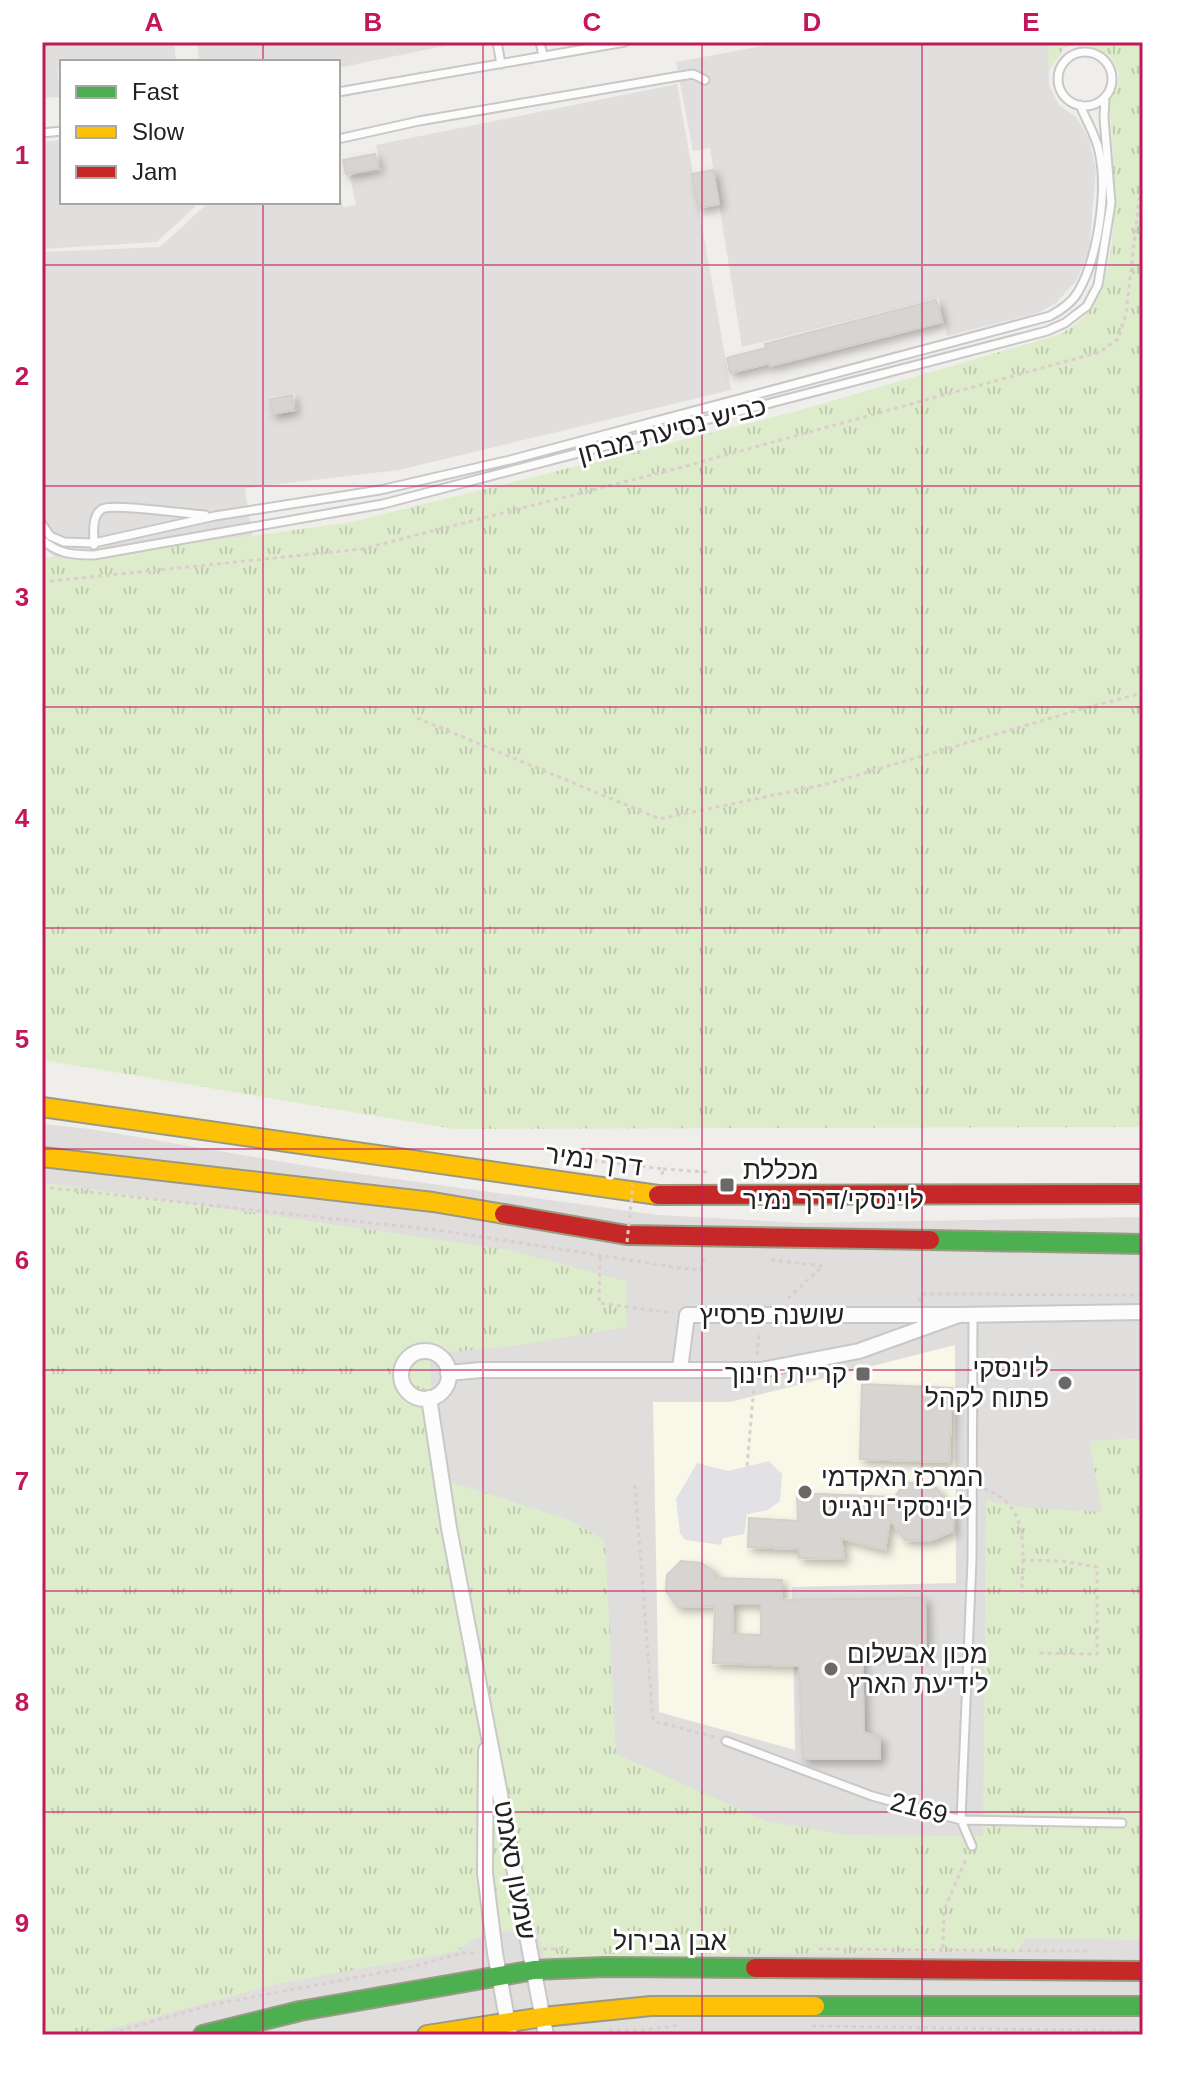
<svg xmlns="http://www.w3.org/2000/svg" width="1185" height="2077" font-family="Helvetica,Heebo,sans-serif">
<defs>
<pattern id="grass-tufts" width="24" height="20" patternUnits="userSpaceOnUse" patternTransform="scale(2)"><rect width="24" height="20" fill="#ddeccb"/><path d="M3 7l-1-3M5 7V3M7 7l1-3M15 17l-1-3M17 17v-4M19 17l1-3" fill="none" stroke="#bdcaae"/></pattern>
<filter id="shadow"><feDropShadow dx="4.5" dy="4.5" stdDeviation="4" flood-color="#0004"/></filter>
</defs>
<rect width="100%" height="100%" fill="#f0eeeb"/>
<!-- residential -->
<path fill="#dfdedc" d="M42 1124 90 1129 331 1170 658 1215 804 1223 1143 1217V2035H42Z"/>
<!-- education -->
<path fill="#f8f7e8" d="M955 1345 956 1583 792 1587 795 1750 659 1712 653 1402H730Z"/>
<!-- grass -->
<path fill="url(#grass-tufts)" d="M1048 42H1143V1127L454 1129 42 1060V558L252 536 352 522 794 412 1061 334C1074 325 1089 316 1096 300 1123 248 1113 155 1109 98L1117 85 1119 73 1109 55 1083 43 1065 47 1048 72Z
M42 1182 509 1250 626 1281 627 1327 515 1346 440 1353 430 1359 435 1477 567 1519 605 1540 616 1754 766 1821 849 1835 983 1836 986 1500 1029 1508 1102 1512 1089 1441 1143 1438V1940L1026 1938 1017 1951 544 1957 537 1929C509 1932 479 1930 458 1951L276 1984 87 2035H42Z"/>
<!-- parking -->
<path fill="#e0dfde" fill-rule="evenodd" d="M42 42H174L176 62H62V69H58L60 97 42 98Z
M197 42H463L338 68V62H199Z
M784 42H1048L1049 85 1059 105 1075 116 1083 128 1089 139 1096 169 1089 252 1076 281 1056 303 1038 313 947 336 939 298 742 347 710 148 693 151 676 62Z
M677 84 731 390 399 470 245 488 252 536 55 557 42 547V252L160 247 209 202H338V184L343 207 356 205 350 176 382 171 376 145ZM295 393 298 411 271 415 269 397Z
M62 140V202H200L157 242 42 249V142Z
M1143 1325V1438L1090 1441 1092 1482 992 1487 986 1329Z
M887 1676 948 1677V1785L883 1778Z
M731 1754 775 1773 762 1803 718 1784Z"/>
<!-- plaza -->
<path fill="#e2e1e5" d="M769 1461 782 1474 780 1501 768 1510 747 1514 744 1534 723 1538 721 1545 685 1540 680 1533 676 1499 697 1463 728 1471Z"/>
<!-- building -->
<path fill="#d7d4d2" stroke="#d3d0cc" stroke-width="2" fill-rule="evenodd" filter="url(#shadow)" d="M375 154 378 168 346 174 343 160Z
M713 170 719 204 698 208 692 174Z
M936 300 942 322 770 366V363L730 373 727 358 766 348 765 344Z
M292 395 294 410 272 414 270 399Z
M862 1384 952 1388 949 1462 860 1459Z
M907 1482 937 1488 952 1512 953 1531 929 1541 905 1540 890 1519 885 1550 841 1538 844 1559 799 1558V1549L748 1547 749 1518 798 1521 797 1493 894 1497Z
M681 1561 701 1563 715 1572V1578L782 1580 781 1600 925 1598 926 1655 862 1654 864 1732 880 1738V1759H803L799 1666 713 1663 715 1606 678 1607 666 1591 667 1575ZM733 1604H761V1635L732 1634Z"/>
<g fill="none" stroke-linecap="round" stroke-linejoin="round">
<!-- lane casing -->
<g stroke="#c9c8c7" stroke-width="11">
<path id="lane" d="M497 42 501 64
M540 42 543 56
M1058 79a27 27 0 1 1 54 0a27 27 0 1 1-54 0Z
M338 92 625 42
M42 133 62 131
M338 139 419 121 674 77 693 74 705 80
M42 524 50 536 64 542 94 543 215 516 380 490 510 460 1050 316C1061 310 1072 303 1078 292 1098 258 1108 190 1099 151 1096 136 1086 120 1080 105
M42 540C59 554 72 555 94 555L383 504 1047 331 1065 323 1087 306 1098 285 1111 203 1104 118 1105 97
M94 545C94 534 91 516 102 509 112 503 187 514 205 515
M726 1741 872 1796 961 1820 1122 1823
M972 1846 961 1820 972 1560 973 1315"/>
</g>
<!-- street casing -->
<g stroke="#c9c8c7" stroke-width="18">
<path id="street" d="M401 1375a24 24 0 1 1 48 0a24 24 0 1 1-48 0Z
M680 1369 687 1315H959L1143 1312
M448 1373 481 1370H761L859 1351 959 1315
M429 1398 449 1528 546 2035
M486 1750 485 1873 495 1953 510 2035"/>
</g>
<!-- fast casing -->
<g stroke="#999a82" stroke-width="22">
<path id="fast" d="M930 1240 1143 1244
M815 2006H1143
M203 2035 300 2011 534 1970 605 1967 755 1968"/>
</g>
<!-- slow casing -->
<g stroke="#999a82" stroke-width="22">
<path id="slow" d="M42 1107 658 1195
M42 1157 433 1202 504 1214
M427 2035 543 2017 651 2006H815"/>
</g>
<!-- jam casing -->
<g stroke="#999a82" stroke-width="22">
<path id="jam" d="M658 1195 1143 1194
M504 1214 627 1235 930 1240
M755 1968 1143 1971"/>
</g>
<!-- path -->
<path stroke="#dccecd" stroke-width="3" stroke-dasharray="4 4" stroke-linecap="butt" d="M42 582 362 549 675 469 1100 352 1118 339 1126 314 1139 200 1143 190
M417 718 660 819 827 784 1085 708 1143 693
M571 1160 572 1158 663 1169 662 1175
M663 1169 707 1172
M42 1187 445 1231 680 1268 701 1270 704 1259
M600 1257 599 1303 673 1313
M771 1260 823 1266 786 1300
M919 1301 922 1294 1143 1295
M757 1355 759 1331
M747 1466 754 1386
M635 1485 653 1721 715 1737
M984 1489C1032 1504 1022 1553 1022 1593
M1022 1560 1060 1561 1097 1567V1654L1036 1653
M943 1948 944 1910 967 1857
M543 1949H563
M819 1949 1087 1951
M812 2026 1143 2031
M609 2030H644L681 2025
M104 2035 211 2005 411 1967 463 1953H479"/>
<!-- lane -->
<use href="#lane" stroke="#fdfcfc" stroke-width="7"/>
<!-- street -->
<use href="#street" stroke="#fdfcfc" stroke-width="14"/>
<!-- fast -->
<use href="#fast" stroke="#4caf50" stroke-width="18"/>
<!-- slow -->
<use href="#slow" stroke="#ffc107" stroke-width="18"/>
<!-- jam -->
<use href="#jam" stroke="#c62828" stroke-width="18"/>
<!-- path-bridge -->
<path stroke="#dccecd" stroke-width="3" stroke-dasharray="4 4" stroke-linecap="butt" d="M627 1242 633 1185"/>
</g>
<!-- grid -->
<path fill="none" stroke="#c2185b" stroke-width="2" stroke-opacity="0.55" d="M263 42V62M483 42V2035M702 42V2035M922 42V2035M263 202V2035M42 265H1143M42 486H1143M42 707H1143M42 928H1143M42 1149H1143M42 1370H1143M42 1591H1143M42 1812H1143"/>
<!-- markers -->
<g fill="#6a6968" stroke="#fff" stroke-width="3">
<rect x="719" y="1177" width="16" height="16" rx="4"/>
<rect x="855" y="1366" width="16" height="16" rx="4"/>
<circle cx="1065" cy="1383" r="8"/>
<circle cx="805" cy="1492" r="8"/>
<circle cx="831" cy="1669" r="8"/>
</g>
<g text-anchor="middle" stroke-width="6" stroke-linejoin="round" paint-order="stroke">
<!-- street labels -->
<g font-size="26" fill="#222" stroke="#fff">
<text transform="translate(672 430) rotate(-15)" y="9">כביש נסיעת מבחן</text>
<text transform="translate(594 1160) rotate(8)" y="9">דרך נמיר</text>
<text x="772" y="1324">שושנה פרסיץ</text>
<text transform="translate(919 1808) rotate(15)" y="9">2169</text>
<text transform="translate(515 1870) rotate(80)" y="9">שמעון סאמט</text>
<text x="670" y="1950">אבן גבירול</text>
</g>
<!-- poi labels -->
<g font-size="26" fill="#222" stroke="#fff" text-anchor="start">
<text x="743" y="1179">מכללת<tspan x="743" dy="30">לוינסקי/דרך נמיר</tspan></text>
<text x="1049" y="1377" text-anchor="end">לוינסקי<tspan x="1049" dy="30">פתוח לקהל</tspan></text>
<text x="847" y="1383" text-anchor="end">קריית חינוך</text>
<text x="821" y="1486">המרכז האקדמי<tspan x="821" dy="30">לוינסקי־וינגייט</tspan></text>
<text x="847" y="1663">מכון אבשלום<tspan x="847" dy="30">לידיעת הארץ</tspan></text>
</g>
</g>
<!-- border -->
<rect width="1185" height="2077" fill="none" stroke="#ffffff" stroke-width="88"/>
<!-- legend -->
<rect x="60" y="60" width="280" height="144" fill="#ffffff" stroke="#a7a7a7" stroke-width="2"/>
<rect x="76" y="86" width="40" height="12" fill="#4caf50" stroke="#a7a7a7" stroke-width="2"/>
<text x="132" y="100" font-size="24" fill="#222222">Fast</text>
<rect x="76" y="126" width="40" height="12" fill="#ffc107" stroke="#a7a7a7" stroke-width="2"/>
<text x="132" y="140" font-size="24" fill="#222222">Slow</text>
<rect x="76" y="166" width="40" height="12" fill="#c62828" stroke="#a7a7a7" stroke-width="2"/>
<text x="132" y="180" font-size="24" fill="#222222">Jam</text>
<rect x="44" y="44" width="1097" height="1989" fill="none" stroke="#c2185b" stroke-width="3"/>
<g font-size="26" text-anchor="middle" font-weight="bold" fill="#c2185b">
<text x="154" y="31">A</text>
<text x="373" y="31">B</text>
<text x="592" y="31">C</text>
<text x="812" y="31">D</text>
<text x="1031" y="31">E</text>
<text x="22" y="164">1</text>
<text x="22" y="385">2</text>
<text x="22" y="606">3</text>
<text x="22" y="827">4</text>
<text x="22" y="1048">5</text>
<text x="22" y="1269">6</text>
<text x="22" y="1490">7</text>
<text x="22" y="1711">8</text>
<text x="22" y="1932">9</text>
</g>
</svg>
